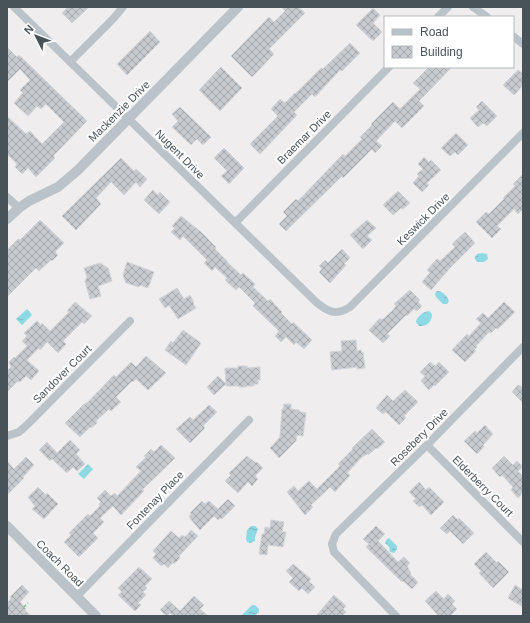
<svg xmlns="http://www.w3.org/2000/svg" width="530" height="623" font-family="Helvetica,sans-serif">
<defs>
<pattern id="water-ripples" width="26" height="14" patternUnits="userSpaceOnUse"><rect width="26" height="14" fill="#8edae4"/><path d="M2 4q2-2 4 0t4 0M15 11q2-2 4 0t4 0" fill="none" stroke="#76b3bc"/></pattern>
<pattern id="building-cross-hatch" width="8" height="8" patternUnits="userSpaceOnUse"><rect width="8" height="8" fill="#c7cbcf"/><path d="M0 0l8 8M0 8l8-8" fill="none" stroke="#a3a7ab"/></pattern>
</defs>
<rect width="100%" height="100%" fill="#efeded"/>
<!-- water -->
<path fill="url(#water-ripples)" d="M482 253 487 254 488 259 484 262H477L475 259V257L477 254Z
M437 291C442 290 448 297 449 301L447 304H443L436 297 435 294Z
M27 309 32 315 22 325 16 319Z
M429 311 432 314C432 321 427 327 419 326L416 322C417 316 423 312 429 311Z
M88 464 93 469 84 479 78 474Z
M251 526H255L258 529 255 537V541L250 543 247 542 246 539 247 530Z
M389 538 397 546V549L394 553 390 552 389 547 385 543 386 540Z
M252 605H255L259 609V612L254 616H241Z"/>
<!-- building -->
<path fill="url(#building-cross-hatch)" stroke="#d1d4d8" d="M68 7H89L72 23 62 13Z
M282 7H298L305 13 269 49 274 54 252 77 231 56 269 17 274 22 285 11Z
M373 8 380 15 373 23 382 32 373 41 356 25Z
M150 31 160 42 127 75 117 64Z
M350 43 360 53 342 71 340 70 315 97 312 94 294 112 297 115 260 154 250 144 278 116 271 109 280 99 285 103 295 93V94L321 68 323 69Z
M7 47 17 57 19 55 87 121 53 156 55 158 36 177 28 168 22 174 15 167 17 164 7 154V116L26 134 30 131 42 144 64 122 46 104 41 109 37 106 28 116 14 103 23 93 20 90 30 80 20 69 7 82Z
M221 67 242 88 220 111 199 90Z
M429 67H452L419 101 424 106 402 128 395 121 376 141 382 146 375 153 372 149 343 178 342 176 286 231 279 224 287 216 283 212 296 199 298 201 343 154 345 156 362 139 360 137 372 125 371 124 393 102 400 109 420 89 413 83Z
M518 70 523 74V85L514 95 503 85Z
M482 101 497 116 487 126 483 123 478 127 470 118 479 110 476 107Z
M180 107 211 137 203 145 197 139 191 145 172 127 178 121 172 114Z
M456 133 468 145 458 155 455 152 450 156 441 148Z
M224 148 244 168 229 184 221 176 227 171 214 158Z
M424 157 429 162 431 160 441 170 427 183 429 185 422 192 413 183 419 176 417 174 423 169 418 164Z
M121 158 134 171 136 169 147 179 140 187 136 182 124 195 111 182 96 198 101 204 76 230 62 216Z
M523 174V209L518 214 514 209 497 226 501 229 492 238 476 222 486 212 489 214 504 199 503 198 515 186 513 184Z
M153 190 158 195 160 192 170 202 159 214 144 200Z
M398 191 410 203 403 209 401 208 393 215 383 205Z
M181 216 201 232 216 247 215 249 227 261V262L241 275 243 273 255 284 253 287 268 301 270 299 282 312 281 313 292 324 293 322 312 340 304 349 296 342 294 345 286 337 281 342 275 336 279 331 253 306 255 303 239 287 236 290 225 280 227 278 215 267 212 271 204 263 207 260 183 236 180 240 171 232 175 228 172 226Z
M40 220 64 243 55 252 58 255 52 261 51 260 39 271 36 268 7 297V250L18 239 20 240Z
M367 220 376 228 367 236 372 240 363 249 350 235Z
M465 232 475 243 449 269 431 290 422 282 430 273 427 270 437 259 440 261 455 247 452 244Z
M342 249 350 258 344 264 346 265 330 283 319 272 322 269 319 266 325 260 328 263Z
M127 262 154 272 148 288 140 285 139 287 126 283 123 275Z
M100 263 108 268 112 281 98 286 101 296 90 299 85 281 87 277 84 268Z
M177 288 184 299 190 295 194 303 193 304 196 308 178 319 169 305 165 308 159 299Z
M410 290 420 300 418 302 422 306 417 311 414 309 407 316 406 315 387 334 390 336 383 343 369 330 380 318 382 320 393 310 396 306 394 304Z
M75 302 92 316 84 324 82 322 63 341 66 344 58 353 47 342 40 350 39 348 27 360 39 371 31 380 26 376 20 382 18 381 7 392V371L11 367 9 362 14 357 15 358 27 346 22 341 27 336 24 333 37 321 41 325 42 323 50 331 69 312 67 311Z
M504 302 515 312 498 329 496 328 491 333 489 332 476 346 477 347 474 350 476 351 465 362 452 350 467 334 469 336 481 323 476 319 483 313 488 318Z
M183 330 201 343 186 365 165 350 171 341 173 343Z
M356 340 357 351 361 350 362 353 363 352 365 368 357 369V367L332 370 330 352 342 351 341 341Z
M146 356 166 373 148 390 136 379 133 382 132 381 116 397 121 402 111 411 109 409 96 421 97 423 91 428 90 427 80 437 65 423 82 406 86 403H87L114 375 116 377 131 362 136 367Z
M430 362 435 366 439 362 449 372 435 386 434 385 429 390 421 381 425 376 420 372Z
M238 366H247V368L260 367V380H258V384H254V386H246V387H239V386H226V384L214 395 207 387 218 376 226 384 225 368H238Z
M518 385 523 387V403L512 392Z
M405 390 418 402 404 416 406 418 399 425 386 412 383 414 376 408 387 395 393 401Z
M284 404H291V409L299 410 300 412 306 413 303 436 297 435 296 441 279 458 270 448 280 437 282 409H283Z
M209 405 217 412 203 426 205 428 190 443 176 429 190 417 193 420Z
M485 425 493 434 483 445 484 447 477 454 464 441 475 431 477 433Z
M372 429 385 442 377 449 376 448 368 455 367 454 362 457 347 473 350 475 335 492 330 487 311 505 313 507 305 515 287 492 294 486 298 491 309 481 317 489 340 466 338 464 353 449 352 448Z
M70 440 80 450 76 454 85 464 77 471 73 467 67 473 52 459 50 461 39 450 47 442 57 453Z
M161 445 175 458 142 490 144 491 121 515 113 506 100 518 104 522 93 533 98 538 79 557 64 542 71 535 69 533 88 514 90 516 100 506 99 504 101 502 97 498 105 490 111 496 115 493 117 496 141 471 136 467 146 457 144 456 151 449 154 452Z
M247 456 256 463 257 462 263 468 255 476 258 479 252 486 248 482 238 493 225 481 231 475 229 473Z
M504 456 513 465 517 461 523 467 518 471 523 476V492L518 498 511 490 513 487 502 475 500 477 492 468Z
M26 457 34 465 23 477 24 478 7 495V461L14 469Z
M419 482 426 490 429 487 444 502 431 515 422 505 419 507 413 501 416 499 409 492Z
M38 487 46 495 47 493 58 504 44 519 32 509 35 506 28 497Z
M228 499 235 506 222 519 220 518 218 520 214 516 200 530 189 517 191 514 190 513 202 501 205 504 209 501 218 509Z
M453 515 458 520 459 518 474 533 463 544 450 531 447 534 440 528Z
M271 520 284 522 282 532H286L283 547 268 545 267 555 259 554 262 534H264L265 527 270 528Z
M376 526 385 534 378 541 398 562 404 557 410 563 407 566 411 573 410 574 418 582 412 589 403 581 402 582 366 547 369 544 363 539Z
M191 530 198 536 179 556 180 558 174 564 173 562 168 568 164 564 161 566 153 558 156 554 153 551 171 531 179 538 182 535 185 537Z
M486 552 497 563 498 561 509 572 493 588 479 573 481 571 474 564Z
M293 564 311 579 309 581 315 587 308 594 302 588 299 591 289 582 293 578 286 571Z
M139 567 152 579 145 586 147 588 143 592 146 595 138 603 141 605 135 611 118 595 122 592 118 588Z
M22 585 29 592 20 602 26 609 25 610 31 616H7V603L11 599 10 597Z
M515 585 523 590V607L508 598Z
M436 591 444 599 448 594 455 601 452 604 457 609 450 616H439L425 601Z
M334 595 346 606 343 609 346 612 342 616H316Z
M194 596 204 605 200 609 208 616H174L170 613 167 616 160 610 169 601 180 611Z"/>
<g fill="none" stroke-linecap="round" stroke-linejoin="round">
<!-- path -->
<path stroke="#79c598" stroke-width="1.5" stroke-dasharray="3 2" stroke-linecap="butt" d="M24 607 28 603"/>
<!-- minor -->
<path stroke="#b9c3c9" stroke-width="8" d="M14 7 316 302C328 312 336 316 350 307L523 133
M473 7 487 17
M438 17 448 7
M513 36 523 44
M70 62 113 19 123 7
M7 197 19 208
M235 223 389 67
M7 436 19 432 28 424 130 321
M427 445 523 542
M77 596 249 420
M396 616 334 552 332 544 336 534 427 445 523 347"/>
<!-- tertiary -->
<path stroke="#b9c3c9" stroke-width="10" d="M7 219 19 208 29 201 58 187 78 170 238 7
M7 526 96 616"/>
</g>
<g text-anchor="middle" stroke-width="4" stroke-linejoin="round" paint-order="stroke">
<!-- street labels -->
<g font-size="11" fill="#475259" stroke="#fff">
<text transform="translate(119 111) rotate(-45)" y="4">Mackenzie Drive</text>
<text transform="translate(304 137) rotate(-45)" y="4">Braemar Drive</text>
<text transform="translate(180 154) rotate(45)" y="4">Nugent Drive</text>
<text transform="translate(423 219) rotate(-45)" y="4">Keswick Drive</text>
<text transform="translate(62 374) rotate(-45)" y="4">Sandover Court</text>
<text transform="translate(419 437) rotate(-45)" y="4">Rosebery Drive</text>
<text transform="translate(483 486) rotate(45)" y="4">Elderberry Court</text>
<text transform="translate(155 500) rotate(-46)" y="4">Fontenay Place</text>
<text transform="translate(60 563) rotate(45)" y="4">Coach Road</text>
</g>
</g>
<!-- border -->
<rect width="530" height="623" fill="none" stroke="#475259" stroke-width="16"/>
<!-- legend -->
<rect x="384" y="16" width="130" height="52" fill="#ffffff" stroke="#b5babd"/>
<rect x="392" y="29" width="20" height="6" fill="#b9c3c9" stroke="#b5babd"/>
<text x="420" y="36" font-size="12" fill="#475259">Road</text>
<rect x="392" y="46" width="20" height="12" fill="url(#building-cross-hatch)" stroke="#b5babd"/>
<text x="420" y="56" font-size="12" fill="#475259">Building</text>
<!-- north arrow -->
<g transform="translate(36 36) rotate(312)" stroke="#ffffff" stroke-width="3" paint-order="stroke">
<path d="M0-3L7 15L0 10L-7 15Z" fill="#475259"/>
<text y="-6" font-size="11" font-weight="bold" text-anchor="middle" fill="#475259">N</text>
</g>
</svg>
